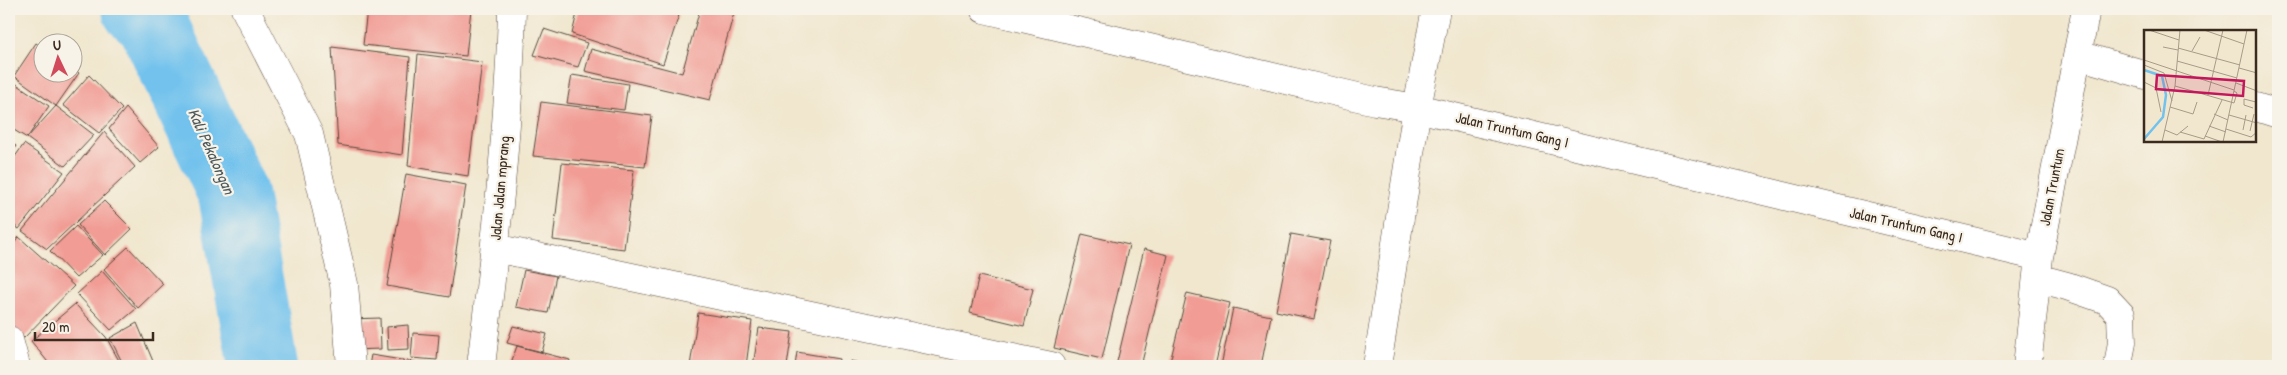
<svg xmlns="http://www.w3.org/2000/svg" width="2287" height="375" font-family="'Patrick Hand',sans-serif">
<rect width="100%" height="100%" fill="#f7f3e8"/>
<filter id="ink" filterUnits="userSpaceOnUse"><feTurbulence type="fractalNoise" baseFrequency=".02" numOctaves="2"/><feDisplacementMap in="SourceGraphic" scale="10" xChannelSelector="R" yChannelSelector="G"/><feConvolveMatrix kernelMatrix="1 2 1 2 8 2 1 2 1" color-interpolation-filters="sRGB"/></filter>
<filter id="wash" filterUnits="userSpaceOnUse"><feTurbulence type="fractalNoise" baseFrequency=".0096" numOctaves="4" result="noise"/><feDisplacementMap in="SourceGraphic" scale="20" xChannelSelector="R" yChannelSelector="G"/><feGaussianBlur stdDeviation="1.12" result="paint"/><feColorMatrix in="noise" values="0 0 0 0 0 0 0 0 0 0 0 0 0 0 0 0 0 1.4 0 .05"/><feComposite in="paint" operator="in"/></filter>
<g filter="url(#wash)">
<rect width="100%" height="100%" fill="#f1e7cf"/>
<g fill="none" stroke-linecap="round" stroke-linejoin="round">
<!-- river -->
<path stroke="#72c2ed" stroke-width="70" d="M137 9 151 20 233 194 263 366"/>
</g>
<g id="blocks">
<!-- building -->
<path fill="#f19d95" d="M367 9H471L466 56 363 45Z
M578 9H658L679 15 663 64 572 34Z
M700 9H735L710 100 585 71 591 49 682 73Z
M544 29 587 43 578 67 534 55Z
M36 43 42 47V72H72V68L79 73 56 106 14 76Z
M332 47 410 57 402 155 338 145Z
M418 54 482 62 468 176 408 166Z
M89 75 122 109 99 133 63 105Z
M572 75 628 84 624 110 567 103Z
M9 79 49 106 27 138 9 127Z
M541 102 652 116 645 167 533 156Z
M56 106 94 135 65 166 27 138Z
M126 108 159 147 140 163 109 129Z
M104 132 135 167 47 249 22 231Z
M9 141 16 146 9 156Z
M24 144 64 172 19 229 9 222V165Z
M562 163 634 170 624 249 553 240Z
M406 174 466 185 449 297 387 286Z
M104 201 132 229 105 255 78 225Z
M76 226 103 255 76 278 50 251Z
M1082 234 1129 245 1102 359 1054 348Z
M1291 234 1330 241 1314 319 1276 311Z
M19 237 74 286 24 338 9 324V250Z
M128 247 163 284 138 308 104 269Z
M1144 249 1168 255 1141 366H1116Z
M524 270 556 276 548 313 516 307Z
M102 271 136 309 111 330 77 294Z
M979 276 1033 289 1024 326 970 313Z
M1187 293 1230 303 1215 366H1169Z
M75 304 106 337 122 366H51L31 341Z
M1233 308 1271 316 1261 366H1221Z
M698 313 752 321 746 366H690Z
M380 318 381 349 350 350 349 319Z
M137 323 155 366H124L110 338Z
M408 325 409 349 388 350 387 327Z
M513 326 547 334 542 352 507 343Z
M759 328 792 332 787 366H753Z
M413 333 439 335 437 360 411 358Z
M517 346 570 360 568 366H510Z
M797 352 839 359 838 366H795Z
M371 355 432 365V366H369Z
M850 361 871 365V366H849Z"/>
</g>
</g>
<g filter="url(#ink)">
<use href="#blocks" fill-opacity="0" stroke="#564639" stroke-width="1"/>
<g fill="none" stroke-linecap="round" stroke-linejoin="round">
<!-- minor casing -->
<g stroke="#564639" stroke-width="29">
<path id="minor" d="M245 9 309 134 344 284 351 366
M984 9 1375 101 1417 108 2039 257
M2078 55 2146 75
M2256 107 2278 114
M495 248 1051 366
M2037 278 2067 286 2107 300 2121 315 2122 342 2118 366
M9 340 16 366
M481 366C495 248 509 128 512 9
M1377 366 1417 108 1436 9
M2027 366 2039 257 2086 9"/>
</g>
<!-- minor -->
<use href="#minor" stroke="#fff" stroke-width="28"/>
</g>
</g>
<g text-anchor="middle" stroke-width="4.5" stroke-linejoin="round" paint-order="stroke">
<!-- street labels -->
<g font-size="15" fill="#3b2a1e" stroke="#f7f3e8">
<text transform="translate(1512 130) rotate(13)" y="5">Jalan Truntum Gang I</text>
<text transform="translate(2052 187) rotate(-79)" y="5">Jalan Truntum</text>
<text transform="translate(500 188) rotate(-85)" y="5">Jalan Jalan mprang</text>
<text transform="translate(1906 225) rotate(13)" y="5">Jalan Truntum Gang I</text>
</g>
<!-- water labels -->
<g font-size="16" font-style="italic" fill="#4c585c" stroke="#f7f3e8">
<text transform="translate(212 151) rotate(66)" y="6">Kali Pekalongan</text>
</g>
</g>
<!-- overview -->
<g transform="translate(2144 30)">
<rect width="112" height="112" fill="#f1e7cf"/>
<path fill="none" stroke="#72c2ed" stroke-width="2.5" d="M0 40 18 46 22 65 19 87 0 109"/>
<path fill="none" stroke="#a89b88" stroke-width="1" d="M5 0 35 10M60 0 100 14M19 17 34 20M34 18 96 35M48 21 56 7M0 30 90 60M33 31 93 48M0 35 20 43 28 71M95 38 113 43M0 52 12 58 17 82M92 53 113 61M31 56 90 73 93 63 90 61M64 65 79 0M26 77 49 84 53 72M109 78 100 75V69L112 72M70 84 84 90M85 85 113 93M65 96 82 102M82 99 107 107 113 102M21 100 33 105 44 96M99 100 102 85M106 101 110 84M36 102 60 109 78 70M61 106 78 112M18 112 31 56 36 0M79 112 103 0"/>
<path fill="#c2185b" fill-opacity="0.15" stroke="#c2185b" stroke-width="2.5" d="M13 45 100 51 99 66 12 59Z"/>
<rect width="112" height="112" fill="none" stroke="#3b2a1e" stroke-width="2.5"/>
</g>
<!-- margin -->
<rect width="2287" height="375" fill="none" stroke="#f7f3e8" stroke-width="30"/>
<!-- north arrow -->
<g transform="translate(58 58) rotate(356)"><circle r="24" fill="#f7f3e8" stroke="#aca397"/>
<path d="M0-4L9 19L0 12L-9 19Z" fill="#d1495b"/>
<text y="-8" font-size="14" font-weight="bold" text-anchor="middle" fill="#3b2a1e">U</text>
</g>
<!-- scale -->
<path d="M35 332v8h118v-8" fill="none" stroke="#3b2a1e" stroke-width="2.5"/>
<text x="42" y="332" font-size="15" fill="#3b2a1e" stroke="#f7f3e8" stroke-width="4" paint-order="stroke">20 m</text>
</svg>
